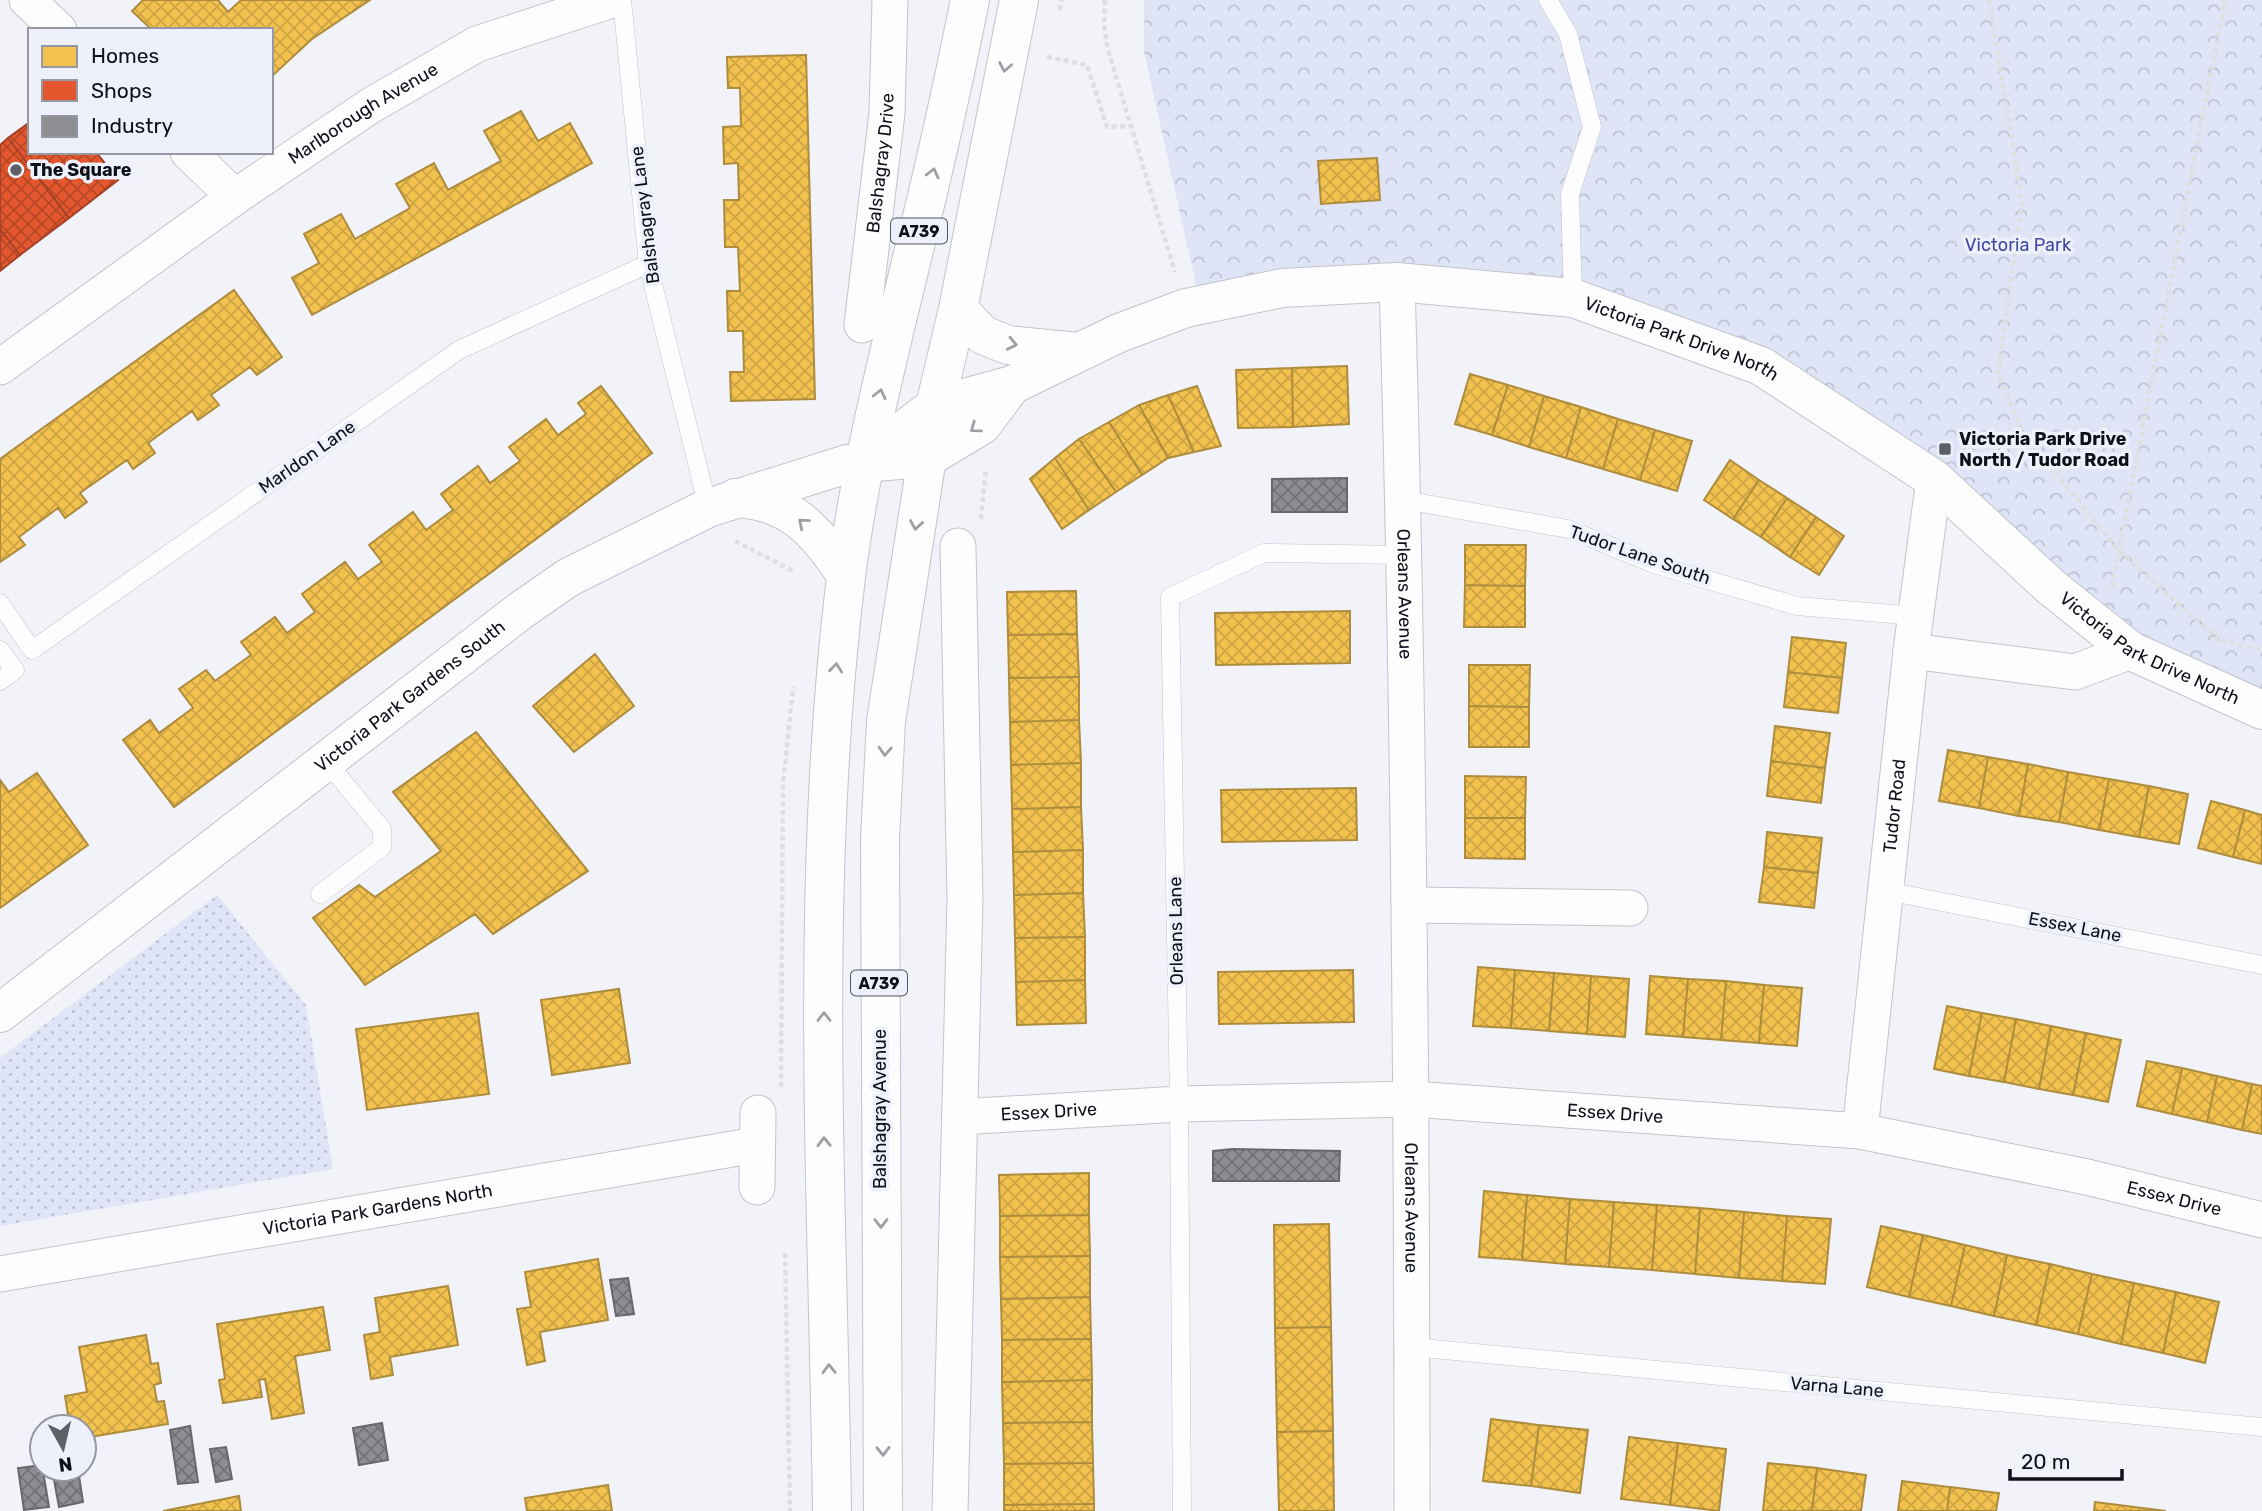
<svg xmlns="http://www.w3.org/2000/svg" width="2262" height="1511" viewBox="0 0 2262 1511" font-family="Rubik,sans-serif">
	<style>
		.grass { fill: url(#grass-dots) }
		.park { fill: url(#park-crowns) }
		.homes { fill: url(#homes-cross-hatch); stroke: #ae8c3e; stroke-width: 2 }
		.shops { fill: url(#shops-cross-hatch); stroke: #a44228; stroke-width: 2 }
		.industry { fill: url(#industry-cross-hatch); stroke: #67686e; stroke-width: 2 }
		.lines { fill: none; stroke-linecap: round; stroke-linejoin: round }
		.lane-casing { stroke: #c2c4cb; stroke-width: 19 }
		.street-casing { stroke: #c2c4cb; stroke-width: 37 }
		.secondary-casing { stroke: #c2c4cb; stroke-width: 40 }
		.primary-casing { stroke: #c2c4cb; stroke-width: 40 }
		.path { stroke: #dedfe0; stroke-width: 4.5; stroke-dasharray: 5 3.5; stroke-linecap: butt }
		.lane { stroke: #fdfdfe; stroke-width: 18 }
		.street { stroke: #fdfdfe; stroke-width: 35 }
		.secondary { stroke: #fdfdfe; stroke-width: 38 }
		.primary { stroke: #fdfdfe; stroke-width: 38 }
		.oneway { stroke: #9e9fa3 }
		.poi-dot { fill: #5e6068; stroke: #eef1fc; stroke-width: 2.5 }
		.labels { text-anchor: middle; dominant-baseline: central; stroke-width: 7; stroke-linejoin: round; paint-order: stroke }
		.shield { fill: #eef1fc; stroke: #52545e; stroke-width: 2 }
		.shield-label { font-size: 16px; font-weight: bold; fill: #0f111a }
		.street-label { font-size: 18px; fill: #0f111a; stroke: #eef1fc }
		.poi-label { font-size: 18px; font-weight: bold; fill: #0f111a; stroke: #eef1fc; text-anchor: start }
		.park-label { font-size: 18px; fill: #40499d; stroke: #eef1fc }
	</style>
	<defs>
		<pattern id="grass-dots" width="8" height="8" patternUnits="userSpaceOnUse" patternTransform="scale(1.75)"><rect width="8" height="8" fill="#dfe4f7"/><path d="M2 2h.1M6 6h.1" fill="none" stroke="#bec3d3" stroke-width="1.8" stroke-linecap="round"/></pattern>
		<pattern id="park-crowns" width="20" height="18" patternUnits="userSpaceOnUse" patternTransform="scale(1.75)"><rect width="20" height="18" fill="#dfe4f7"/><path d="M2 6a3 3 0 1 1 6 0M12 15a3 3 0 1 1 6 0" fill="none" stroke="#bec3d3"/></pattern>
		<pattern id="homes-cross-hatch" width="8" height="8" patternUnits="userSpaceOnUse" patternTransform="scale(1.75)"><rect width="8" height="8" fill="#f2c14e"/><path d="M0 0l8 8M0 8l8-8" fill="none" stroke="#cea544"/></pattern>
		<pattern id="shops-cross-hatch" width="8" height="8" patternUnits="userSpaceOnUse" patternTransform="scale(1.75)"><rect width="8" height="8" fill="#e4572e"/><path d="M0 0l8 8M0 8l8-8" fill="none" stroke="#b74726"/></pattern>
		<pattern id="industry-cross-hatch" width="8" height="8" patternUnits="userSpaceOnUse" patternTransform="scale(1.75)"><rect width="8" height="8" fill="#8d8d92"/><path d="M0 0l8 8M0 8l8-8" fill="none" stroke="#727276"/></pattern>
	</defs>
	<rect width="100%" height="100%" fill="#f2f3f8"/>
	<!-- grass -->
	<path class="grass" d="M217,895l89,110 27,164 -333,57v-168z"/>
	<!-- park -->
	<path class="park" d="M1144,0h1118v692l-131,-41 -370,-285 -188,-68h-374l-55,-246z"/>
	<!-- homes -->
	<path class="homes" d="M143,0h75l10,12 13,-12h129l-58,39 -41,38v-47h-119l-20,-19z
		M806,55l9,344 -84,2 -1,-29h14l-1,-41h-15l-1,-40h13l-2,-44h-13l-1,-47h15l-1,-37 -14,1 -1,-37 18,-1 -1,-38h-12l-1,-31z
		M521,111l17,30 32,-18 22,40 -280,152 -20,-37 27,-15 -15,-29 37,-20 14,25 55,-31 -14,-24 38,-21 14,27 53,-29 -17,-30z
		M1377,158l3,42 -59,4 -3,-43z
		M234,290l48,67 -25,18 -7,-8 -39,28 8,10 -21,15 -6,-9 -44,32 7,10 -22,16 -6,-9 -47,33 7,9 -22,16 -7,-10 -39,29 6,8 -25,17v-103z
		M1347,366l2,58 -56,3 -1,-59z
		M1292,368l1,59 -55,1 -2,-58z
		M1470,374l38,11 -16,50 -37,-11z
		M1508,385l36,11 -15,51 -37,-12z
		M601,386l51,67 -478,354 -51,-67 27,-20 9,13 34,-25 -14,-19 27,-19 9,11 36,-26 -10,-13 34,-25 12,16 28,-21 -13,-18 43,-32 13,17 24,-17 -13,-17 44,-33 13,18 27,-20 -12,-16 37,-28 12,17 30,-22 -11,-14 37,-28 12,16 28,-21 -8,-11z
		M1197,386l24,60 -27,6 -26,-57z
		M1168,395l26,57 -26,6 -29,-53z
		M1544,396l37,11 -15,51 -37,-11z
		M1139,405l29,53 -26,17 -33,-53z
		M1581,407l37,12 -15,50 -37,-11z
		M1618,419l37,11 -15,50 -37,-11z
		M1109,422l33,53 -26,17 -37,-53z
		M1655,430l37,11 -15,50 -37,-11z
		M1079,439l37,53 -27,18 -34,-52z
		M1055,458l34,52 -27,19 -32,-50z
		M1730,460l29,20 -26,39 -29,-19z
		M1759,480l28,18 -26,39 -28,-18z
		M1787,498l29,19 -26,40 -29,-20z
		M1816,517l28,19 -25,39 -29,-18z
		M1465,545h61l-1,41 -60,-1z
		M1465,585l60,1v41h-61z
		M1076,591l1,43 -69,1 -1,-43z
		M1350,611v52l-134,2 -1,-52z
		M1077,634l2,43 -70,1 -1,-43z
		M1792,637l54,6 -4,35 -54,-6z
		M595,654l39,52 -60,46 -41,-46z
		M1469,665h61l-1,42 -60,-1z
		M1788,672l54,6 -4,35 -54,-6z
		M1079,677v43l-69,2 -1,-44z
		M1469,706l60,1v40h-60z
		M1079,720l2,43 -70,2 -1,-43z
		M1775,726l55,7 -5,35 -54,-7z
		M476,732l112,139 -95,63 -18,-20 -110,71 -52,-67 46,-33 16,12 66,-46 -48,-59z
		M1948,750l40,7 -9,51 -40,-7z
		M1988,757l40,7 -9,52 -40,-8z
		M1771,761l54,7 -4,35 -54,-7z
		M1081,763v44l-69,2 -1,-44z
		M2028,764l40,8 -9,50 -40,-6z
		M2068,772l41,7 -10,51 -40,-8z
		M37,773l51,72 -88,63v-128l9,12z
		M1465,776l61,1 -1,41h-60z
		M2109,779l40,7 -10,51 -40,-7z
		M2149,786l39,8 -9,50 -40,-7z
		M1356,788l1,52 -135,2 -1,-52z
		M2211,801l34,9 -12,47 -35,-9z
		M1081,807l2,43 -70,2 -1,-43z
		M2245,810l17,5v49l-29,-7z
		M1465,818h60v41l-60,-1z
		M1767,832l55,6 -4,35 -54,-6z
		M1083,850v43l-69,2 -1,-43z
		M1764,867l54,6 -4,35 -55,-6z
		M1083,893l2,44 -70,1 -1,-43z
		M1085,937v43l-69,2 -1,-44z
		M1478,967l37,3 -4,58 -38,-2z
		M1353,970l1,52 -135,2 -1,-52z
		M1515,970l39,3 -5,58 -38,-3z
		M1554,973l37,3 -4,58 -38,-3z
		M1591,976l38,3 -4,58 -38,-3z
		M1650,976l38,3 -5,58 -37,-3z
		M1688,979l38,2 -5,59 -38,-3z
		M1085,980l1,43 -69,2 -1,-43z
		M1726,981l38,4 -5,58 -38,-3z
		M1764,985l38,3 -5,58 -38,-3z
		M619,989l11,74 -78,12 -11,-75z
		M1947,1006l35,7 -13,63 -35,-7z
		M478,1013l11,81 -122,16 -11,-81z
		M1982,1013l34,6 -12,63 -35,-6z
		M2016,1019l35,7 -12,63 -35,-7z
		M2051,1026l35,7 -13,62 -34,-6z
		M2086,1033l35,7 -13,62 -35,-7z
		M2147,1061l35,7 -10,46 -35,-8z
		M2182,1068l35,8 -10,46 -35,-8z
		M2217,1076l35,8 -10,46 -35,-8z
		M2252,1084l10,2v48l-20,-4z
		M1089,1173v42l-89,1 -1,-41z
		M1484,1191l43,4 -5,65 -43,-3z
		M1527,1195l43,4 -5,65 -43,-4z
		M1570,1199l44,3 -5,65 -44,-3z
		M1614,1202l43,3 -5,65 -43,-3z
		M1657,1205l43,3 -5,66 -43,-4z
		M1700,1208l44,4 -5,66 -44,-4z
		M1744,1212l43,4 -5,65 -43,-3z
		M1089,1215l1,41 -90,1v-41z
		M1787,1216l44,3 -6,65 -43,-3z
		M1329,1224l2,103 -56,1 -1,-103z
		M1881,1226l42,9 -14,62 -42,-10z
		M1923,1235l42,10 -14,61 -42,-9z
		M1965,1245l42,10 -13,61 -43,-10z
		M2007,1255l43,9 -14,61 -42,-9z
		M1090,1256v41l-89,2 -1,-42z
		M598,1259l10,61 -68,12 5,29 -18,4 -10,-56 14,-2 -6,-35z
		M2050,1264l42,10 -14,60 -42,-9z
		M2092,1274l42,9 -13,61 -43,-10z
		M2134,1283l42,9 -13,61 -42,-9z
		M448,1286l10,59 -68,12 3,18 -22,4 -7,-44 16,-3 -5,-34z
		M2176,1292l43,10 -14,61 -42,-10z
		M1090,1297l1,42 -89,1 -1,-41z
		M323,1307l7,43 -35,6 9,57 -32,6 -7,-40 -6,1 3,17 -39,6 -4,-23 6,-1 -8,-55z
		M1331,1327l2,104 -56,1 -2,-104z
		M146,1335l5,29 7,-1 3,20 -7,2 3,17 7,-1 4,23 -84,14v-11h-14l-5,-31 22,-4 -8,-45z
		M1091,1339l1,41 -90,2v-42z
		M1092,1380v42l-89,1 -1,-41z
		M1491,1419l48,6 -8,61 -48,-5z
		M1092,1422l1,41 -89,1 -1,-41z
		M1539,1425l49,5 -8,63 -49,-7z
		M1333,1431l1,80h-55l-2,-79z
		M1629,1437l49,6 -8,62 -49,-6z
		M1678,1443l48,6 -7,62 -49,-6z
		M1093,1463l1,41 -90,1v-41z
		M1768,1463l49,5 -5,43h-49z
		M1817,1468l49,7 -5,36h-49z
		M1902,1481l48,6 -3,24h-49z
		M608,1485l4,26h-85l-2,-13z
		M1950,1487l49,6 -3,18h-49z
		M239,1496l2,15h-78z
		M2095,1502l71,9h-72z
		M1094,1504v7h-90v-6z"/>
	<!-- shops -->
	<path class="shops" d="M30,122v30h66l22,28 -49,38 -61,-80z
		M8,138l61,80 -49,37 -20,-26v-84z
		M0,229l20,26 -20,16z"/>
	<!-- industry -->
	<path class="industry" d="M1347,478v34h-75v-33z
		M1233,1149l107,2 -1,30h-126v-30z
		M628,1278l6,36 -18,2 -6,-36z
		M382,1423l6,37 -29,5 -6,-37z
		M190,1426l8,56 -20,2 -8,-54z
		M226,1447l6,32 -16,3 -6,-33z
		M42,1465l7,42 -25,3 -6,-42z
		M52,1469h26l5,33 -24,5z"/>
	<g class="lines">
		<defs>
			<path id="lane" d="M622,0l26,264 60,244
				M1548,0l20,34 24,93 -22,67 3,104
				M1404,500l164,29 86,35 143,42 120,10
				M0,603l32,47 427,-300 189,-86
				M0,650l15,20 -15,11
				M1887,891l375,74
				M320,894l62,-47v-18l-55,-67
				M1412,1347l850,80
				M1182,1511l-3,-407 -9,-507 94,-44 142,2"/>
			<g id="street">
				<path d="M27,0l32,30"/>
				<path d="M188,152l47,45"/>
				<path id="s1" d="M1397,282c12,410 15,819 15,1229"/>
				<path id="s2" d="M862,325l25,-212 3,-113"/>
				<path id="s3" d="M0,367l235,-170 135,-91 107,-62 135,-44"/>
				<path d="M1911,651l164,21 56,-21"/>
				<path d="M1410,905l220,3"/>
				<path id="s4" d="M960,1117l219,-13 233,-5 448,32 227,46 175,43"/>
				<path id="s5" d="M1860,1131l51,-480 23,-172"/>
				<path d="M757,1187l1,-74"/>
				<path id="s6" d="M0,1274l756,-129"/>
				<path d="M950,1511l15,-612 -7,-353"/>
			</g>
			<g id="secondary">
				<path id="s7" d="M864,461l71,-55 77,-21 107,-52 67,-25 96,-20 115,-6 176,16 188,68 173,113 117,108 80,64 131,59"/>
				<path id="s8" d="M0,1013l520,-402 49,-34 139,-69 139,-44 80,-6 55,-33 30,-40"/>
			</g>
			<path id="primary" d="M958,309l25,26 25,10 70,7
				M735,498c55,2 82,33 111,77
				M832,1511c-4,-311 -24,-624 14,-934 14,-110 41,-216 67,-323 21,-84 40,-169 57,-254
				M883,1511l-3,-672 6,-118 49,-315 23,-97 61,-309"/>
		</defs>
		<!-- lane casing -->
		<use href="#lane" class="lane-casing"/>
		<!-- street casing -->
		<use href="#street" class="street-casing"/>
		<!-- secondary casing -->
		<use href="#secondary" class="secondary-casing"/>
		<!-- primary casing -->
		<use href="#primary" class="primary-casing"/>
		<!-- path -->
		<path class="path" d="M1105,0l-1,25 4,25 67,222
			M1989,0l33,203 -24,171 25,58 97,120 98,87 44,11
			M1059,10l3,-10
			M1047,57l40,8 20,62 26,-1
			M981,519l5,-51
			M735,541l60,31
			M2112,587l113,-587
			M781,1087l2,-302 10,-98
			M785,1253l5,258"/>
		<!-- lane -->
		<use href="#lane" class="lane"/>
		<!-- street -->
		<use href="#street" class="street"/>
		<!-- secondary -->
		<use href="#secondary" class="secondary"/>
		<!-- primary -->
		<use href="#primary" class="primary"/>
	</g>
	<!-- one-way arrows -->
	<defs><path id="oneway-chevron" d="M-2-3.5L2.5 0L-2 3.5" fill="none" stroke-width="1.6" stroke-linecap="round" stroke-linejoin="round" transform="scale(1.75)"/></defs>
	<g class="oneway">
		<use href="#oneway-chevron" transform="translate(1005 67) rotate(101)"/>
		<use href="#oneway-chevron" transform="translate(933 173) rotate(-76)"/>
		<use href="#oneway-chevron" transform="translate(1012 344) rotate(13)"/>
		<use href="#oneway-chevron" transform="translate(880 394) rotate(-77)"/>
		<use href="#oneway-chevron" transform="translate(975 428) rotate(144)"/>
		<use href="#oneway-chevron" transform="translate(803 523) rotate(-140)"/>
		<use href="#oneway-chevron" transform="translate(916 525) rotate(99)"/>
		<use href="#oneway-chevron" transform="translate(836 668) rotate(-84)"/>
		<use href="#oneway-chevron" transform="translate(885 751) rotate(93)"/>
		<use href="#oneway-chevron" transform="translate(824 1017) rotate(-90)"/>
		<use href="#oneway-chevron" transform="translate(824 1142) rotate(-91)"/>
		<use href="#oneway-chevron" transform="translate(881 1223) rotate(89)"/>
		<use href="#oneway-chevron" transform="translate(829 1369) rotate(-91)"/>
		<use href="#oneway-chevron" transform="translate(883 1451) rotate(89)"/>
	</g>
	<!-- markers -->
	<g class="poi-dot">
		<circle cx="16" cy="170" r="7"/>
		<rect x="1938" y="442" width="14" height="14" rx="3.5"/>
	</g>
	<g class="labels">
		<!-- shield labels -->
		<g class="shield">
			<rect x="891" y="218.5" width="56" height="25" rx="5"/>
			<rect x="851" y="970.5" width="56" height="25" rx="5"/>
		</g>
		<g class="shield-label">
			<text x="919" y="231">A739</text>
			<text x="879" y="983">A739</text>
		</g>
		<!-- street labels -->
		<g class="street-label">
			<text stroke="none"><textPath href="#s3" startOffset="443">Marlborough Avenue</textPath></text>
			<text stroke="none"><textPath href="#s2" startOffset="163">Balshagray Drive</textPath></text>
			<text transform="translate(645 215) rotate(-97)">Balshagray Lane</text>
			<text stroke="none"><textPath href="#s7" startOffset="866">Victoria Park Drive North</textPath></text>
			<text transform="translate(307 457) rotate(-35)">Marldon Lane</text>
			<text transform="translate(1640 555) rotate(19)">Tudor Lane South</text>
			<text stroke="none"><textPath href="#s1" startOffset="312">Orleans Avenue</textPath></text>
			<text stroke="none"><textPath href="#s7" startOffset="1433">Victoria Park Drive North</textPath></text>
			<text stroke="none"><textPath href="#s8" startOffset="518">Victoria Park Gardens South</textPath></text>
			<text stroke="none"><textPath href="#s5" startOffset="327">Tudor Road</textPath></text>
			<text transform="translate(2075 927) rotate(11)">Essex Lane</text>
			<text transform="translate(1176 931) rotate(-91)">Orleans Lane</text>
			<text transform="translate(880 1109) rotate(-90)">Balshagray Avenue</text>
			<text stroke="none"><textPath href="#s4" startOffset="89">Essex Drive</textPath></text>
			<text stroke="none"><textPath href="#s4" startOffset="656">Essex Drive</textPath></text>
			<text stroke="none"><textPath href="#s4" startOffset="1223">Essex Drive</textPath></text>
			<text stroke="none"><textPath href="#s1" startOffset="926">Orleans Avenue</textPath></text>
			<text stroke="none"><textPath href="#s6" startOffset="383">Victoria Park Gardens North</textPath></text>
			<text transform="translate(1837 1387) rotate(5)">Varna Lane</text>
		</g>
		<!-- poi labels -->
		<g class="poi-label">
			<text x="30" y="170">The Square</text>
			<text x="1959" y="439">Victoria Park Drive<tspan x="1959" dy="21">North / Tudor Road</tspan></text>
		</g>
		<!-- park labels -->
		<g class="park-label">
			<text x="2018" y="245">Victoria Park</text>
		</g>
	</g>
	<!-- legend -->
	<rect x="28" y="28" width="245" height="126" fill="#eef1fc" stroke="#9597a2" stroke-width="2"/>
	<rect x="42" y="46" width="35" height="21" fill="#f2c14e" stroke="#9597a2" stroke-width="2"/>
	<text x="91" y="63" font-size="21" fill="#0f111a">Homes</text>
	<rect x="42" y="80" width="35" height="21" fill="#e4572e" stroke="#9597a2" stroke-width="2"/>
	<text x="91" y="98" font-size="21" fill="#0f111a">Shops</text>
	<rect x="42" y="116" width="35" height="21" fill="#8d8d92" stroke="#9597a2" stroke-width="2"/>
	<text x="91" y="133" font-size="21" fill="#0f111a">Industry</text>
	<!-- north arrow -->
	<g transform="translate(63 1448) rotate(172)"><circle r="33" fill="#eef1fc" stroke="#9597a2" stroke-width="2"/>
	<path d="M0-5L12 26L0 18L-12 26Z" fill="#5e6068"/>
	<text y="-10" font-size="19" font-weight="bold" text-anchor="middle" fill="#0f111a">N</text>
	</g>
	<!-- scale -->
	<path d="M2010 1469v10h112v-10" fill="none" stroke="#0f111a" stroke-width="3.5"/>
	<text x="2021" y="1469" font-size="21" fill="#0f111a" stroke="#eef1fc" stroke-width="5" paint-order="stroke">20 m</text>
</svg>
